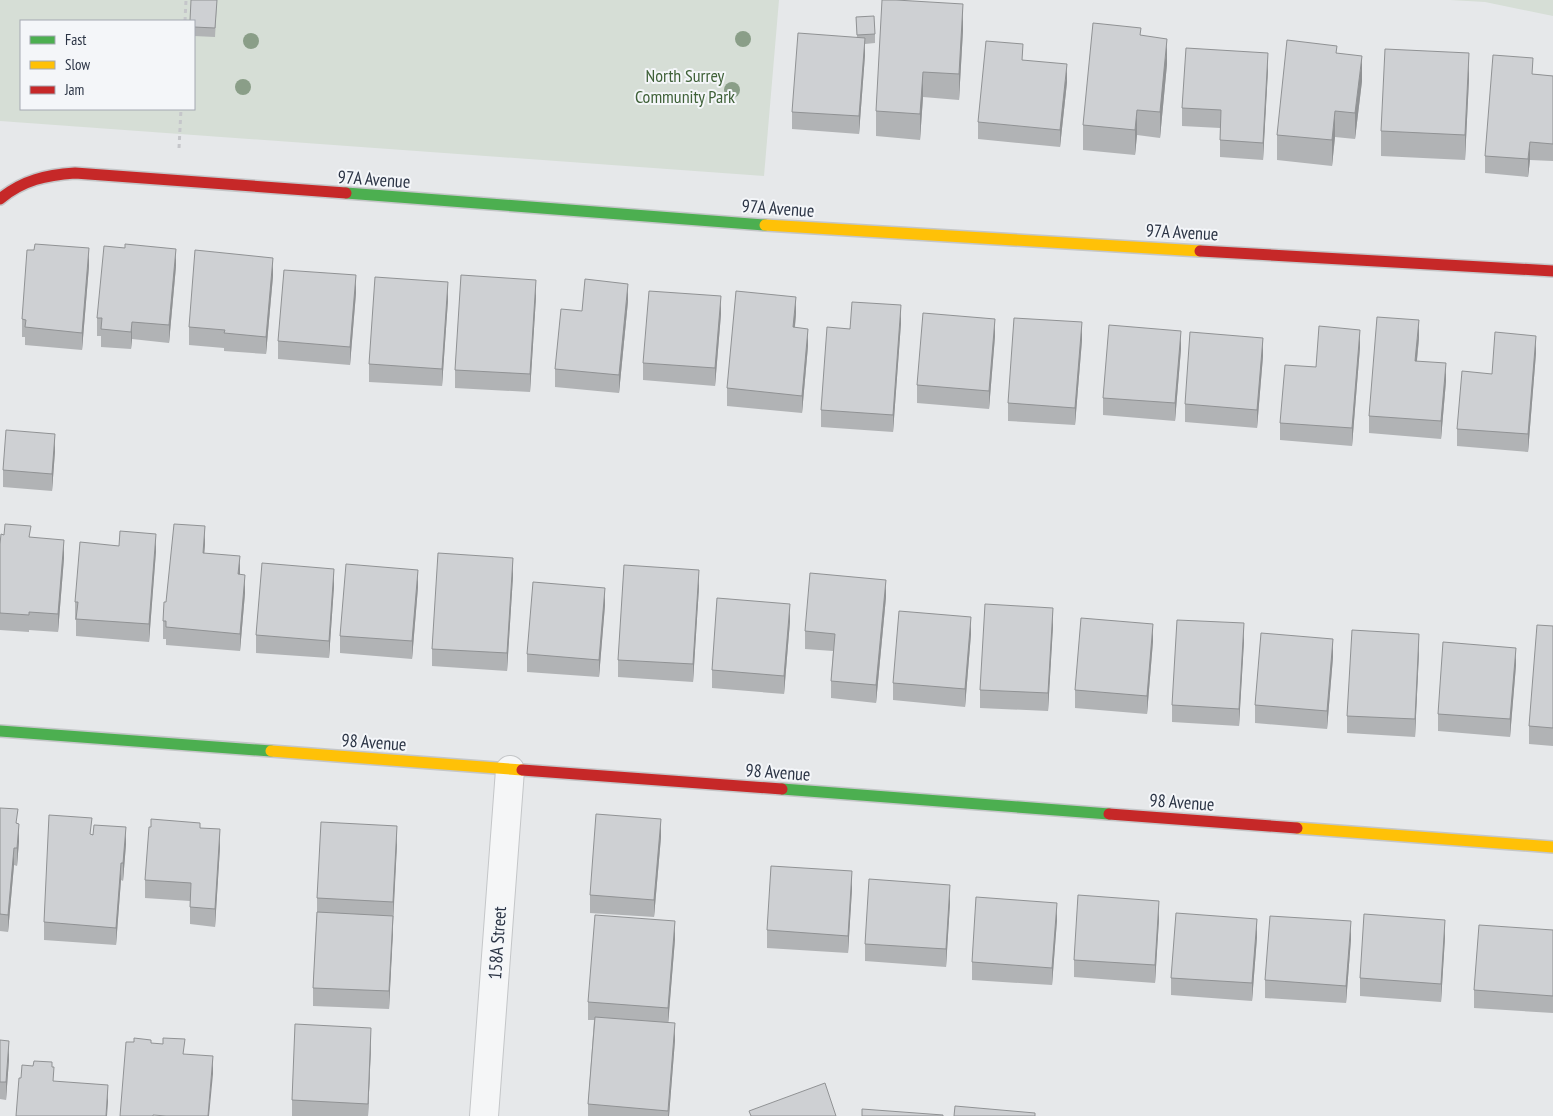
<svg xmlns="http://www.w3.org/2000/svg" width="1553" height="1116" viewBox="0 0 1553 1116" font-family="'PT Sans Narrow',sans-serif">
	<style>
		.green { fill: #d6ded6; fill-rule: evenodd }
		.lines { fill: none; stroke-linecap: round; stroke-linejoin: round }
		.street-casing { stroke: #c4c6c8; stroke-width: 30 }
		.fast-casing { stroke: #c4c6c8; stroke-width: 14 }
		.slow-casing { stroke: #c4c6c8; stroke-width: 14 }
		.jam-casing { stroke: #c4c6c8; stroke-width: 14 }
		.path { stroke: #c5c6ca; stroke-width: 3; stroke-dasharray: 4 4; stroke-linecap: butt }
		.street { stroke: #f5f6f7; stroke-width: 28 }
		.fast { stroke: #4caf50; stroke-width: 11 }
		.slow { stroke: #ffc107; stroke-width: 11 }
		.jam { stroke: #c62828; stroke-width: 11 }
		.tree { fill: #8a9e88 }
		.wall { fill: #b1b3b5 }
		.shaded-wall { fill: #909294 }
		.building { fill: #ced0d3; stroke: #909294 }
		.labels { text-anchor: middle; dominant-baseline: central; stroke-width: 4; stroke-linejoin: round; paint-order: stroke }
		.park-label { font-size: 18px; fill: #3f6138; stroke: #f4f6f9 }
		.street-label { font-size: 18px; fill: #2b3445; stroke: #f4f6f9 }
	</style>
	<rect width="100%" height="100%" fill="#e6e8ea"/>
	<!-- green -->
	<path class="green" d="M0,0h779l-15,176 -764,-55zM21,21h173v88h-173z
		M1450,0h103v16l-68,-14z"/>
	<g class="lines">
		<defs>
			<path id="street" d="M484,1116l26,-346"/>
			<path id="fast" d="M346,193l419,32
				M0,731l271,20
				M782,789l327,25"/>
			<path id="slow" d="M765,225l435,26
				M271,751l251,19
				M1297,828l256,19"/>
			<path id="jam" d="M0,199c23,-19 46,-24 75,-26l271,20
				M1200,251l353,20
				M522,770l260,19
				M1109,814l188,14"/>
		</defs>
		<!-- street casing -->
		<use href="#street" class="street-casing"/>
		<!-- fast casing -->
		<use href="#fast" class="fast-casing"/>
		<!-- slow casing -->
		<use href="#slow" class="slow-casing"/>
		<!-- jam casing -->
		<use href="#jam" class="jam-casing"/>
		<!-- path -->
		<path class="path" d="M185,21l1,-21
			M179,148l2,-39"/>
		<!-- street -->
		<use href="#street" class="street"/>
		<!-- fast -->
		<use href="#fast" class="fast"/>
		<!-- slow -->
		<use href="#slow" class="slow"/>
		<!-- jam -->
		<use href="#jam" class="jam"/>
	</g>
	<!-- trees -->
	<g class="tree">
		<circle cx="743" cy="39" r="8"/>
		<circle cx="251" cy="41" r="8"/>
		<circle cx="243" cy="87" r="8"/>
		<circle cx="732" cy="90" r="8"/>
	</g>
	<!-- wall -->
	<path class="wall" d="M217,0l-2,37 -21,-1v-15z
		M856,17l19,17v9l-10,1v11l-6,79 -67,-5v-17l65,-75z
		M963,30l-4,70 -36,-3 -3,43 -44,-4v-25z
		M1141,36l26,28 -7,74 -23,-3 -2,20 -52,-5v-25z
		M1337,53l25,28 -7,58 -20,-2 -3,29 -55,-6v-25z
		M1023,60l44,22 -7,65 -82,-8v-17z
		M1268,70l-5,90 -43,-3v-29l-38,-2v-18z
		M1533,74l20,2v85l-23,-1 -2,17 -43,-4v-17z
		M1469,79l-4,81 -84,-4v-25z
		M89,266l-7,84 -57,-5v-8h-3v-18z
		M176,266l-7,77 -37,-4 -1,10 -30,-2v-11h-4v-18z
		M273,276l-7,78 -42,-3v-3l-35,-3v-18z
		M356,293l-6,72 -72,-6v-18z
		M536,297l-6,95 -75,-4v-18z
		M448,300l-6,86 -73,-4v-18z
		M628,301l-9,92 -64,-6v-18z
		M721,314l-6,72 -72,-6v-17z
		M796,314l-1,13 13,19 -6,67 -75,-7v-18z
		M901,323l-8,109 -72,-5v-17l29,-81z
		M995,336l-6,73 -72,-6v-18z
		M1419,338l-2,23 29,20 -5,58 -72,-6v-17z
		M1082,340l-7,85 -67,-4v-18z
		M1360,347l-8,99 -72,-6v-17l36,-56z
		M1181,349l-6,72 -72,-6v-17z
		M1536,353l-8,99 -71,-6v-17l35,-55z
		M1263,356l-6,72 -72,-6v-18z
		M55,451l-3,40 -49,-4v-17z
		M4,535l27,3 33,20 -6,74 -29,-2v2l-29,-2v-86z
		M205,544l-1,9 36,21 5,19 -5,58 -74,-6v-6h-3v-18l3,-19z
		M156,551l-7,91 -73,-6v-16h-1v-18z
		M513,576l-6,95 -75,-5v-17z
		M334,586l-5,72 -73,-5v-18z
		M418,587l-6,72 -72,-6v-17z
		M699,587l-6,95 -75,-5v-17z
		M886,597l-10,106 -45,-5v-17l2,-30 -28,-2v-18z
		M605,605l-6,72 -72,-5v-18z
		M790,621l-6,73 -72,-6v-18z
		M1053,626l-5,85 -68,-3v-18z
		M1553,626v120l-24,-2v-18z
		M971,634l-6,73 -72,-7v-17z
		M1153,641l-6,73 -72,-6v-18z
		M1244,641l-5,85 -67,-4v-17z
		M1419,652l-4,85 -68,-4v-17z
		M1333,657l-6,72 -72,-6v-18z
		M1516,665l-6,72 -72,-6v-17z
		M0,808l18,16 1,17 -2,25 -3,-1 -6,67 -8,-1z
		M200,828l20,19 -5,80 -25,-3v-23l-45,-3v-18z
		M92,834l34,10 -3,37 -2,-1 -5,65 -72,-5v-18z
		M661,837l-7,80 -64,-4v-18z
		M397,844l-8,165 -76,-3v-18l4,-76v-14z
		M852,889l-4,64 -81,-5v-18z
		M950,903l-4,64 -81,-6v-17z
		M1159,919l-4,64 -81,-6v-17z
		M1057,920l-5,65 -80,-5v-18z
		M1553,930v83l-79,-5v-18z
		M1257,937l-5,64 -81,-6v-17z
		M1445,937l-4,65 -81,-6v-18z
		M675,939l-7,83 7,18 -6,76h-81v-12l6,-84h-6v-18z
		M1351,939l-5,64 -81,-5v-18z
		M0,1040l9,19 -3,41 -6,-1z
		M371,1046l-3,70h-76v-16z"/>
	<!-- shaded-wall -->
	<path class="shaded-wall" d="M963,4v26l-4,70v-26z
		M865,38v17l-6,79v-18z
		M1167,39v25l-7,74v-26z
		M1268,53v17l-5,90v-17z
		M1469,53v26l-4,81v-25z
		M1362,56v25l-7,58v-26z
		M1067,64v18l-7,65v-17z
		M923,72v25l-3,43v-26z
		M1137,110v25l-2,20v-25z
		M1335,111v26l-3,29v-26z
		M1530,142v18l-2,17v-18z
		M89,248v18l-7,84v-17z
		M176,249v17l-7,77v-18z
		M273,258v18l-7,78v-17z
		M356,275v18l-6,72v-18z
		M536,280v17l-6,95v-18z
		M448,282v18l-6,86v-17z
		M628,284v17l-9,92v-18z
		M721,296v18l-6,72v-18z
		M796,297v17l-3,31v-18z
		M901,305v18l-8,109v-17z
		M995,319v17l-6,73v-18z
		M1419,320v18l-4,41v-18z
		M132,322v17l-1,10v-17z
		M1082,322v18l-7,85v-17z
		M808,329v17l-6,67v-17z
		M1360,330v17l-8,99v-18z
		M1181,331v18l-6,72v-18z
		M1536,336v17l-8,99v-18z
		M1263,338v18l-6,72v-18z
		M1446,363v18l-5,58v-18z
		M55,434v17l-3,40v-17z
		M205,526v18l-2,26v-17z
		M156,534v17l-7,91v-18z
		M64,540v18l-6,74v-18z
		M240,556v18l-2,18v-18z
		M513,558v18l-6,95v-18z
		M334,569v17l-5,72v-17z
		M418,570v17l-6,72v-18z
		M699,570v17l-6,95v-18z
		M245,575v18l-5,58v-17z
		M886,580v17l-10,106v-18z
		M605,588v17l-6,72v-17z
		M790,604v17l-6,73v-18z
		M1053,608v18l-5,85v-18z
		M971,617v17l-6,73v-18z
		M1244,623v18l-5,85v-17z
		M1153,624v17l-6,73v-18z
		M1419,634v18l-4,85v-18z
		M1333,639v18l-6,72v-18z
		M1516,648v17l-6,72v-18z
		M661,819v18l-7,80v-17z
		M19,824v17l-2,25v-18z
		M397,826v18l-4,76v-18z
		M126,827v17l-3,37v-18z
		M220,829v18l-5,80v-18z
		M14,848v17l-6,67v-17z
		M121,863v17l-5,65v-17z
		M852,871v18l-4,64v-17z
		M950,885v18l-4,64v-18z
		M1159,901v18l-4,64v-18z
		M1057,903v17l-5,65v-17z
		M393,916v17l-4,76v-18z
		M1257,919v18l-5,64v-18z
		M1445,920v17l-4,65v-18z
		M675,921v18l-7,87v-18z
		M1351,921v18l-5,64v-17z
		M675,1023v17l-6,76h-1z
		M371,1028v18l-3,70v-12z
		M9,1041v18l-3,41v-18z
		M213,1056v18l-4,42h-1z
		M108,1085v17l-1,14h-1z"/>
	<!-- building -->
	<path class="building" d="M191,0h26l-2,28 -21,-1v-6h-4z
		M882,0h14l67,4 -4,70 -36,-2 -3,42 -44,-3z
		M874,16l1,18 -18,1 -1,-18z
		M1093,23l48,5 -1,7 27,4 -7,73 -23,-2 -2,20 -52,-5z
		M798,33l67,5 -6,78 -67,-4z
		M1287,40l50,6 -1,7 26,3 -7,57 -20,-2 -3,29 -55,-5z
		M986,41l37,3 -1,16 45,4 -7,66 -82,-8z
		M1186,48l82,5 -5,90 -43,-3 1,-30 -39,-2z
		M1385,49l84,4 -4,82 -84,-4z
		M1493,55l40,3 -1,16 21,2v68l-23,-2 -2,17 -43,-3z
		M35,244l54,4 -7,85 -57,-6 1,-7 -4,-1 5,-69h7z
		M125,244l51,5 -7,76 -37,-3 -1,10 -30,-3 1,-11h-5l7,-72 21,2z
		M195,250l78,8 -7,79 -42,-4 1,-3 -36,-3z
		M284,270l72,5 -6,72 -72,-6z
		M461,275l75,5 -6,94 -75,-4z
		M375,277l73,5 -6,87 -73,-5z
		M585,279l43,5 -9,91 -64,-6 6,-60 21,2z
		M649,291l72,5 -6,72 -72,-5z
		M736,291l60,6 -3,30 15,2 -6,67 -75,-8z
		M852,302l49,3 -8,110 -72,-5 6,-83 23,2z
		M923,313l72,6 -6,72 -72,-6z
		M1377,317l42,3 -4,41 31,2 -5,58 -72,-5z
		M1014,318l68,4 -7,86 -67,-5z
		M1109,325l72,6 -6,72 -72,-5z
		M1319,326l41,4 -8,98 -72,-5 5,-58 31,2z
		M1190,332l73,6 -6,72 -72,-6z
		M1495,332l41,4 -8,98 -71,-5 5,-58 30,3z
		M6,430l49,4 -3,40 -49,-4z
		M5,524l26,2 -2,11 35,3 -6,74 -29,-2v3l-29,-2v-69l1,-10 3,1z
		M174,524l31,2 -2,27 37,3 -2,18 7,1 -5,59 -74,-7v-6h-3l1,-19h2z
		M120,531l36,3 -7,90 -73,-5 2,-17h-3l5,-60 39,4z
		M438,553l75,5 -6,95 -75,-4z
		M262,563l72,6 -5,72 -73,-6z
		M346,564l72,6 -6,71 -72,-5z
		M624,565l75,5 -6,94 -75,-4z
		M810,573l76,7 -10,105 -45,-4 4,-47 -30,-3z
		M533,582l72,6 -6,72 -72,-6z
		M717,598l73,6 -6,72 -72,-6z
		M985,604l68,4 -5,85 -68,-3z
		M899,611l72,6 -6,72 -72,-6z
		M1081,618l72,6 -6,72 -72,-6z
		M1177,620l67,3 -5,86 -67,-4z
		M1537,625l16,1v102l-24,-2z
		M1352,630l67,4 -4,85 -68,-3z
		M1261,633l72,6 -6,72 -72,-6z
		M1443,642l73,6 -6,71 -72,-5z
		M0,808l18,1 -2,14 3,1 -2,24h-3l-6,67 -8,-1z
		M596,814l65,5 -7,81 -64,-5z
		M49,815l43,3 -2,16 3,1 1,-10 32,2 -3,36h-2l-5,65 -72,-6z
		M151,819l49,4v5l20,1 -5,80 -25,-2 1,-24 -46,-3 4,-53h2z
		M321,822l76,4 -4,76 -76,-4z
		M771,866l81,5 -4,65 -81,-6z
		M869,879l81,6 -4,64 -81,-5z
		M1078,895l81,6 -4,64 -81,-5z
		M976,897l81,6 -5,65 -80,-6z
		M317,912l76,4 -4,75 -76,-3z
		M1176,913l81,6 -5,64 -81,-5z
		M1364,914l81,6 -4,64 -81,-6z
		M595,915l80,6 -7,87 -80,-6z
		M1270,916l81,5 -5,65 -81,-6z
		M1479,925l74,5v66l-79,-6z
		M595,1017l80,6 -7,88 -80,-7z
		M295,1024l76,4 -3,76 -76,-4z
		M134,1038l17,2v3l12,1v-6l22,1 -2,15 30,2 -5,60h-42l-13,-1v1h-33l6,-74h8z
		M0,1040l9,1 -3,41h-6z
		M34,1061l18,1v5h2l-1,14 55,4 -2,31h-90l3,-38h2l1,-13 11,1z
		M825,1083l11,33h-85l-2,-5z
		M955,1106l80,7v3h-81z
		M862,1109l81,6v1h-81z"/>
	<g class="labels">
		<!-- park labels -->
		<g class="park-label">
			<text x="685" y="75">North Surrey<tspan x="685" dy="21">Community Park</tspan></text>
		</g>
		<!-- street labels -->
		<g class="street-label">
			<text transform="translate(374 179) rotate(4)">97A Avenue</text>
			<text transform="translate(778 208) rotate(4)">97A Avenue</text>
			<text transform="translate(1182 232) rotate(3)">97A Avenue</text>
			<text transform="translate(374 742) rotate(4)">98 Avenue</text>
			<text transform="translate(778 772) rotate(4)">98 Avenue</text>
			<text transform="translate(1182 802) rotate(4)">98 Avenue</text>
			<text transform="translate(497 943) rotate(-86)">158A Street</text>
		</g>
	</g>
	<!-- legend -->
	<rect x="20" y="20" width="175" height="90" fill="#f4f6f9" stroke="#a4a8b1"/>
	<rect x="30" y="36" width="25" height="8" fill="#4caf50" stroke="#a4a8b1"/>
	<text x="65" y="45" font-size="15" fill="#2b3445">Fast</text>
	<rect x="30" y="61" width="25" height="8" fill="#ffc107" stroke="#a4a8b1"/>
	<text x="65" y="70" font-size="15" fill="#2b3445">Slow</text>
	<rect x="30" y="86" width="25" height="8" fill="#c62828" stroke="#a4a8b1"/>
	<text x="65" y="95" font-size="15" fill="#2b3445">Jam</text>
</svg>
